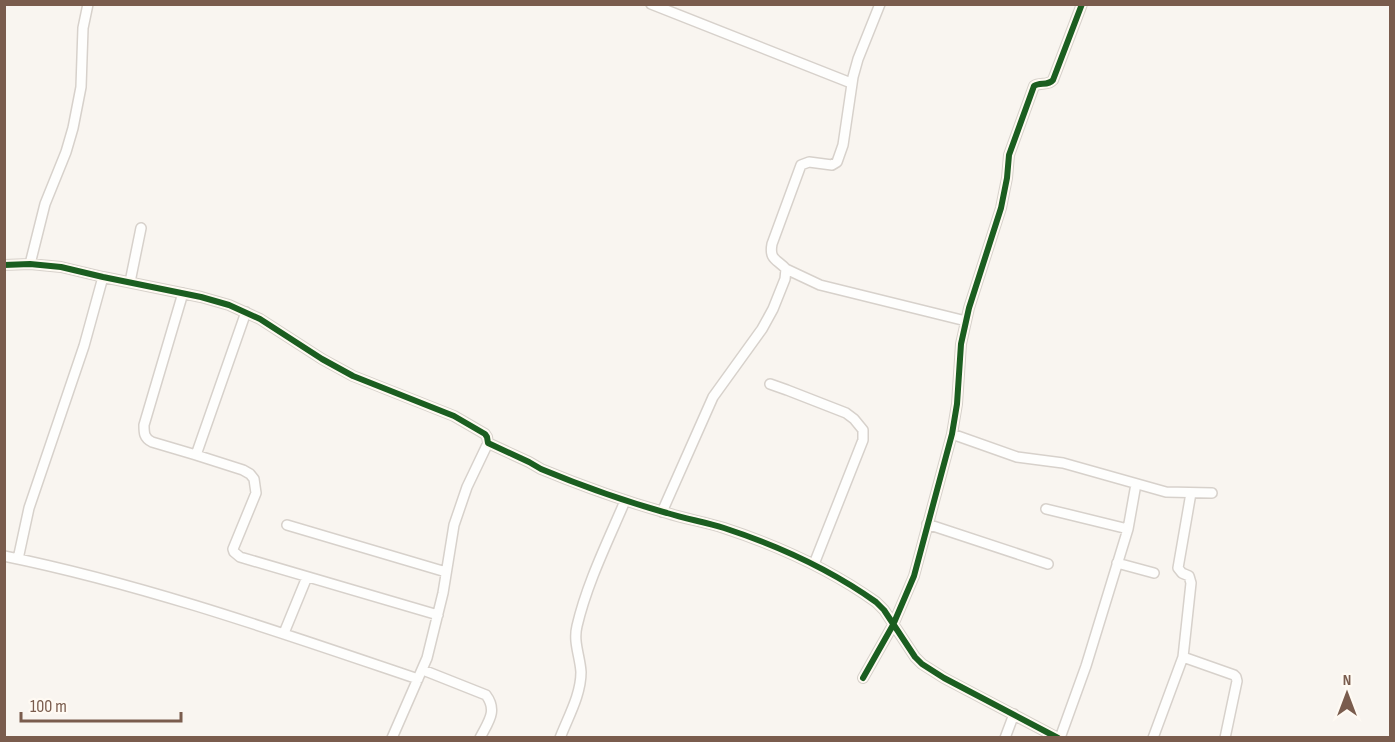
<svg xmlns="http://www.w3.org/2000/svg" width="1395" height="742" viewBox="0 0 1395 742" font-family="'Sofia Sans Condensed',sans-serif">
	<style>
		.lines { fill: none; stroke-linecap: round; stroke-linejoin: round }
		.street-casing { stroke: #d7d1cb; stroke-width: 12 }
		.street { stroke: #fefefd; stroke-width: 9 }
		.cycleway-casing { stroke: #fffaf3; stroke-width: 10 }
		.cycleway { stroke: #1b5e20; stroke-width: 6 }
	</style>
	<rect width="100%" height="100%" fill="#f9f5f0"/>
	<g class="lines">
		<defs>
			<path id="street" d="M651,4l200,79
				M30,264l15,-60 21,-52 7,-24 8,-41 2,-59 5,-24
				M4,265l26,-1 31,3 42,10 98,20 28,8 31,14 62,40 31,17 101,40 31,18 2,3 1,6 41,19 12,7c41,17 83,32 126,44 19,6 38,9 57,15 52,17 107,42 152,74l8,8 31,47 7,7 22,14 114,60
				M786,269l34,16 146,36
				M130,282l11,-54
				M183,293l-39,132c0,8 0,13 8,17l44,13
				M246,312l-50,143 47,15 7,4 4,5 2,14 -23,56 1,3 6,5 198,58
				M770,384l17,6 59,23 8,6 9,11v10l-49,124
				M952,434l65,23 46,6 103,29 46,1
				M1046,509l82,20
				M662,512l51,-115 49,-68 11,-20 12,-30 1,-10c-9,-10 -17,-9 -14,-25l29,-79 8,-3 23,3 5,-3 6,-17 10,-68 5,-18 22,-55
				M927,524l121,40
				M287,525l159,47
				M4,556c142,29 278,77 414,123
				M18,559l11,-51 55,-162 19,-69
				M1117,563l37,10
				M284,633l23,-56
				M1183,657l51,18 2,2 1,4 -12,57
				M423,670l63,25c12,16 2,27 -6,43
				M863,678l30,-53 21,-49 38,-142 5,-30 4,-60 8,-36 32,-100 6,-30 2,-23 25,-69c6,-4 14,0 19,-6l29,-76
				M392,738l35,-80 16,-65 11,-68 13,-38 21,-44
				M560,738c8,-21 21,-43 21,-66 -1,-16 -8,-30 -4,-46 10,-43 31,-85 48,-125
				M1005,738l9,-24
				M1060,738l26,-72 42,-137 8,-45
				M1153,738l30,-81 8,-74 -2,-7 -7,-3 -4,-5 13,-75"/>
		</defs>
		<!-- street casing -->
		<use href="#street" class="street-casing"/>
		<!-- street -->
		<use href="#street" class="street"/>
		<defs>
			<path id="cycleway" d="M4,265l26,-1 31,3 42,10 98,20 28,8 31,14 62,40 31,17 101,40 31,18 2,3 1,6 41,19 12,7c41,17 83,32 126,44 19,6 38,9 57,15 52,17 107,42 152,74l8,8 31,47 7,7 22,14 114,60
				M863,678l30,-53 21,-49 38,-142 5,-30 4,-60 8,-36 32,-100 6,-30 2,-23 25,-69c6,-4 14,0 19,-6l29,-76"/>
		</defs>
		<!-- cycleway casing -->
		<use href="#cycleway" class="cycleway-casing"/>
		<!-- cycleway -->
		<use href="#cycleway" class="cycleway"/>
	</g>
	<!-- border -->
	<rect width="1395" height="742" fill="none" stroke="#7a5c4d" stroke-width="12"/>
	<!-- north arrow -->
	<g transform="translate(1347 694)" stroke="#fffaf3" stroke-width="4.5" paint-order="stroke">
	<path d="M0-4.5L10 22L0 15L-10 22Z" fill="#7a5c4d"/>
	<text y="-9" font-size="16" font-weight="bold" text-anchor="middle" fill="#7a5c4d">N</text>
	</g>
	<!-- scale -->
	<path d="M21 712v9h160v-9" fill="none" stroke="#7a5c4d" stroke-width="3"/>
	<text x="30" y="712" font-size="18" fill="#7a5c4d" stroke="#fffaf3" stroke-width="4.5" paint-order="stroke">100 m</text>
</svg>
